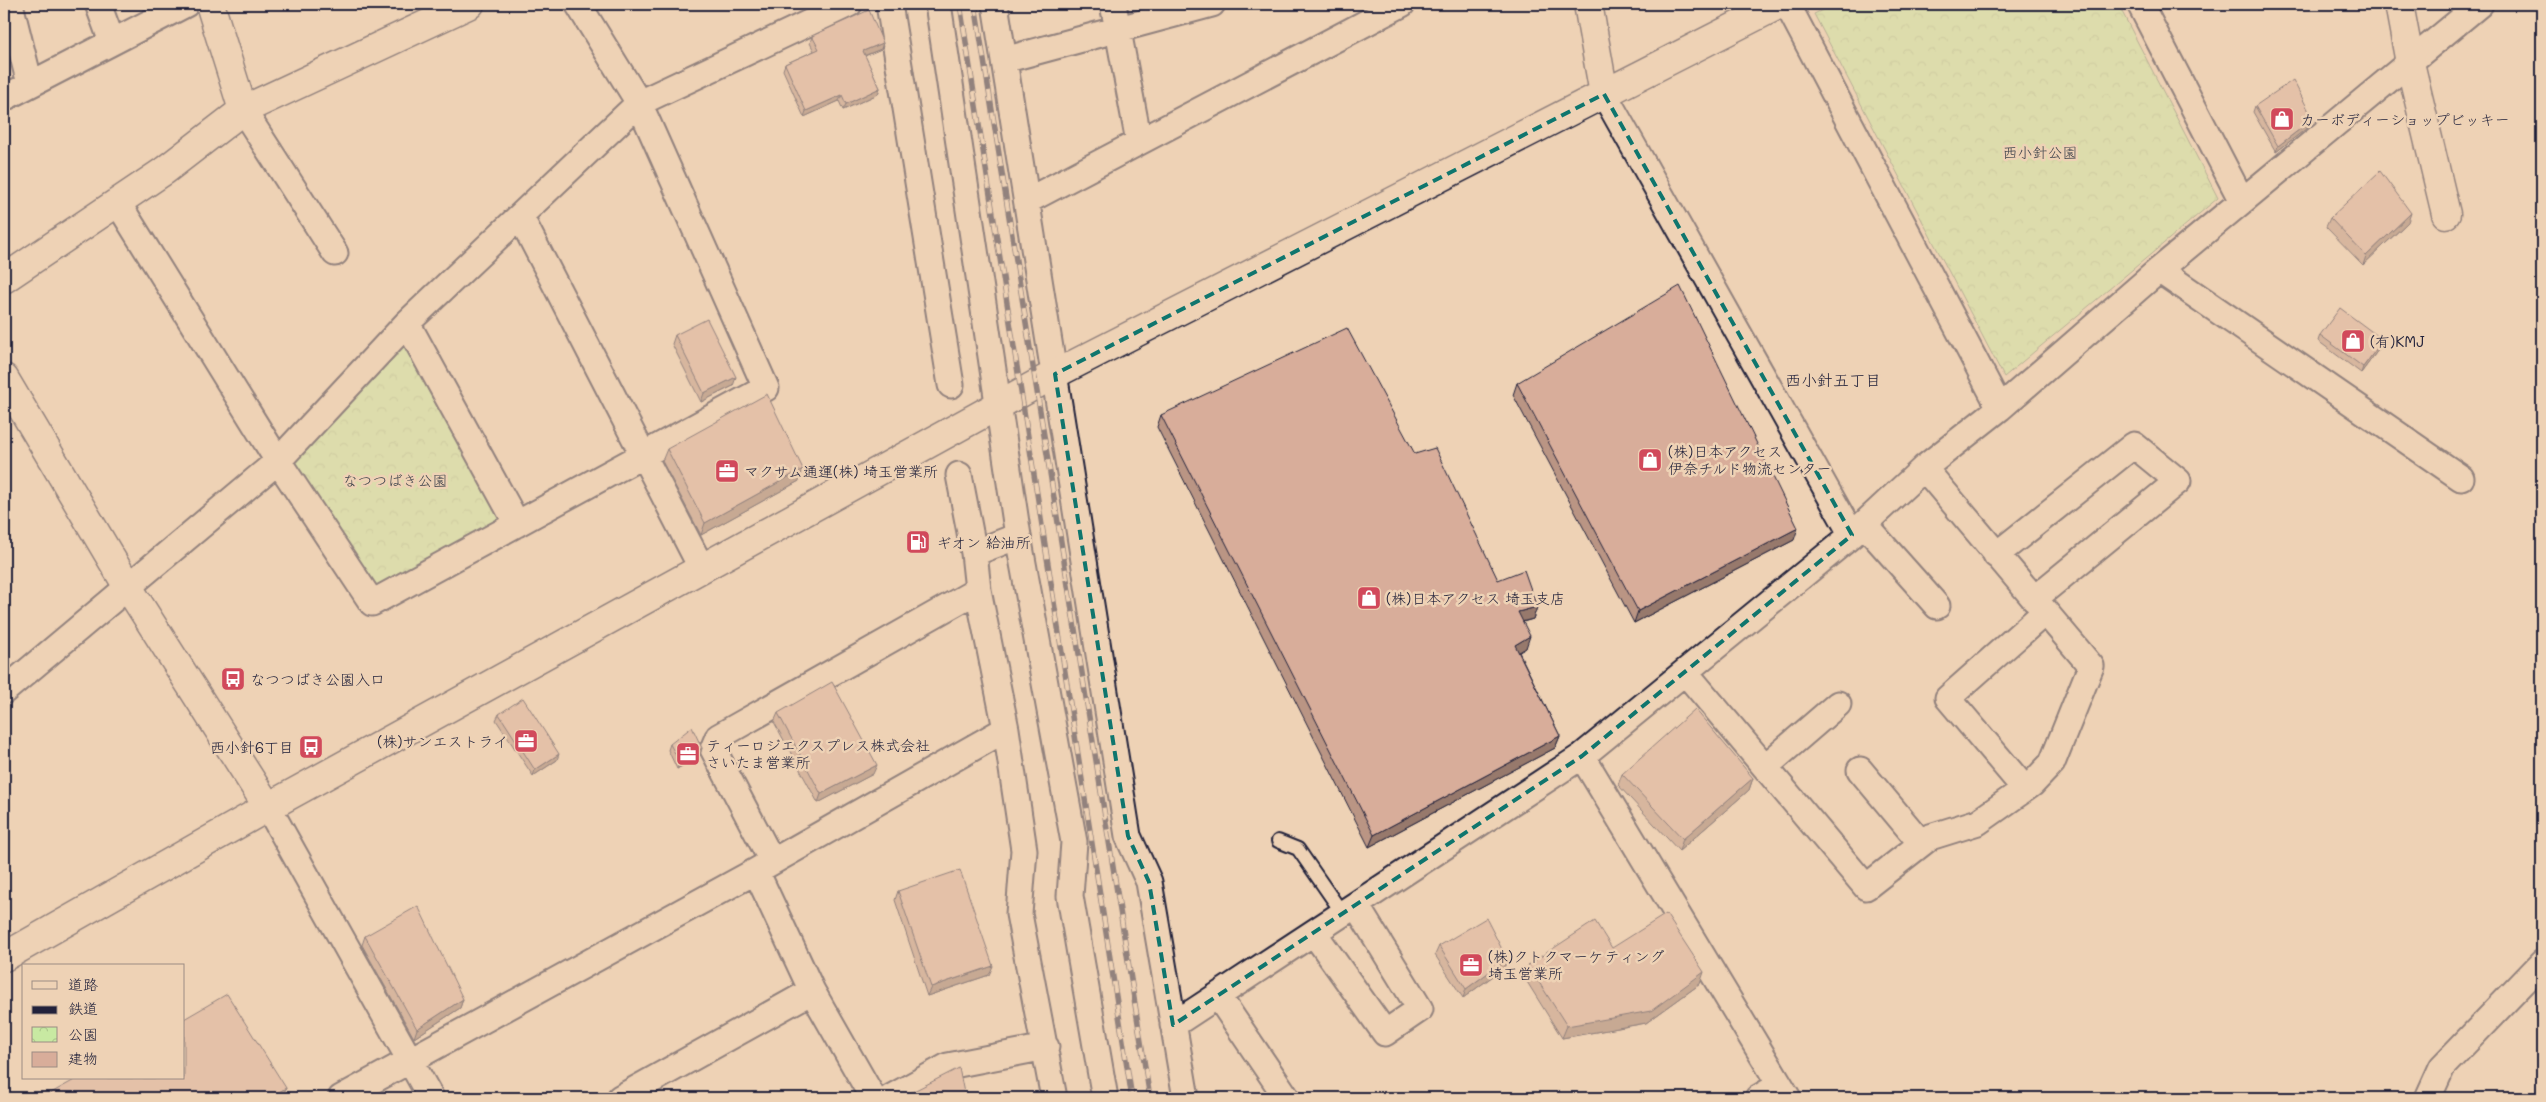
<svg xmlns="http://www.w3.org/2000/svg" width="2546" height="1102" viewBox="0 0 2546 1102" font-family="Mali,'Klee One',sans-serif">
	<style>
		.park { fill: url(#park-crowns); stroke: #75866e }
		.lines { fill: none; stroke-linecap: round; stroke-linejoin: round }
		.lane-casing { stroke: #22223b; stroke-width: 16 }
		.street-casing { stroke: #22223b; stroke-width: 29 }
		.secondary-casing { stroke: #22223b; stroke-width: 31 }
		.lane { stroke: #eed2b5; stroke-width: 12 }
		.street { stroke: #eed2b5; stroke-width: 25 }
		.secondary { stroke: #eed2b5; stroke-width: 28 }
		.rail-casing { stroke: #22223b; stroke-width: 5.5 }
		.rail { stroke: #eed2b5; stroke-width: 4; stroke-dasharray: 11; stroke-linecap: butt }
		.wall { fill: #ba9584; stroke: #22223b }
		.shaded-wall { fill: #97796c; stroke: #22223b }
		.building { fill: #d8ad9a; stroke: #22223b }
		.marked { fill: none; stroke: #0f766e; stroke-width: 4; stroke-dasharray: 10 6; stroke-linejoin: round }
		.labels { text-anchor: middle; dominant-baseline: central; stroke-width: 5; stroke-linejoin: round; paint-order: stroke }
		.poi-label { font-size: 15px; fill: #22223b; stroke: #eed2b5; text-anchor: start }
		.park-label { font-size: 15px; fill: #3b404a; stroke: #eed2b5 }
		.neighbourhood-label { font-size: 16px; fill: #22223b; stroke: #eed2b5 }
	</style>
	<defs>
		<pattern id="park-crowns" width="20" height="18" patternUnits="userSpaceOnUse" patternTransform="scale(1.25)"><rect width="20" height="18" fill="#c8e9a2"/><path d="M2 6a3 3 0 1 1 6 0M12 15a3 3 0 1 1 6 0" fill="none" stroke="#acc88c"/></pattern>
	</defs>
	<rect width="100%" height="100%" fill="#eed2b5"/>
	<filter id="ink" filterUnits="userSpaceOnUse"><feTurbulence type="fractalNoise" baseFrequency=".02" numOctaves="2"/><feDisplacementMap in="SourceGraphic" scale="10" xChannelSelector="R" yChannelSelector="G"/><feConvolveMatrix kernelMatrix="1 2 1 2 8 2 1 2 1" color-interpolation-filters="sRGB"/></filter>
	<g filter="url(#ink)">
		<!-- park -->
		<path class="park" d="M1835,4h283l100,194 -214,179 -190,-363z
			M413,346l90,166 -6,13 -117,66 -13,-4 -73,-121 1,-8 108,-111z"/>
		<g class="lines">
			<defs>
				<path id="lane" d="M1278,841l20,8 45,65"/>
				<path id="street" d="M10,4l20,80
					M98,4l14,38
					M889,4l62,381
					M938,4l80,532 56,306 -4,54 35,202
					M995,4l133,832 21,46 37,216
					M1113,4l26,138
					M1787,4l213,404
					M2140,4l102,197
					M1004,60l208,-56
					M1604,94l248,441
					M4,98l182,-94
					M243,110l92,143
					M1027,201l375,-197
					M118,203l160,258 94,142 394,-215 -127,-285 -61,-99
					M520,216l181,351
					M2159,270l302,208
					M407,323l110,201
					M959,475l15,78
					M1864,524l73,82
					M1018,536l-44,17 4,37 28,139 18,121 -5,64 35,184
					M1996,555l138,-110 44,36 -144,118
					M1685,672l181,215 64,-50 48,-15 54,-38 20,-21 39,-97 -167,-198
					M4,691l274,-230 129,-138 232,-220 210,-99
					M1582,756l206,342
					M1765,767l73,-63
					M1860,770l61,73
					M2025,789l-77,-91 97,-86
					M268,807l163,291
					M772,861l-59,-112 5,-12 260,-147
					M756,871l56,120 61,107
					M1314,933l71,100 35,-24 -64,-104
					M1218,996l69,102
					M1173,1025l409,-269 270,-221 72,-67 76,-60 159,-138 321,-266
					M341,1098l415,-227 250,-142
					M620,1098l192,-107
					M890,1098l58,-32 98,-19
					M1758,1098l22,-13
					M2428,1098l14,-31 100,-104"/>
				<path id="secondary" d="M1588,4l16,90
					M2399,4l11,59 36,151
					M243,110l227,-106
					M4,279l160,-108 79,-61 -33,-106
					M4,378l124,209 140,220
					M4,957l264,-150 787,-433 725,-370"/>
			</defs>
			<!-- lane casing -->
			<use href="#lane" class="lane-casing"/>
			<!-- street casing -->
			<use href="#street" class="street-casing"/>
			<!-- secondary casing -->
			<use href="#secondary" class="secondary-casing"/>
			<!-- lane -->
			<use href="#lane" class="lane"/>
			<!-- street -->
			<use href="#street" class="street"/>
			<!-- secondary -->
			<use href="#secondary" class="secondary"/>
			<defs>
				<path id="rail" d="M960,4l172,1094
					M975,4l175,1094"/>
			</defs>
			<!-- rail casing -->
			<use href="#rail" class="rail-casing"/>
			<!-- rail -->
			<use href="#rail" class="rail"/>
		</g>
		<!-- wall -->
		<path class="wall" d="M812,36l71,7 -2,6 -16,7 15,32 -2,6 -35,16 -4,-9 -35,16 -21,-47 2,-6 29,-13 -4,-8z
			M2255,106l56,19 -35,27 -23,-40z
			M2330,218l78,4 -45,43 -37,-38z
			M675,335l58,51 -32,16 -29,-58z
			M2320,335l63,5 -2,6 -20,27 -43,-32z
			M1517,383l277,157 -160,83 -121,-228z
			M1161,415l254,39 83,126 39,27 -4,12 -10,3 3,26 -7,4 41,84 -5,12 -186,99 -212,-420z
			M667,449l132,32 -98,54 -39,-74z
			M778,713l95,61 -55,29 -44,-81z
			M499,714l58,46 -24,16 -37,-56z
			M670,744l32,4 -2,7 -23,14 -9,-19z
			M1622,774l131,4 -4,12 -70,61 -61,-66z
			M898,891l91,84 -62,21 -32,-96z
			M365,936l98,63 -3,9 -46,30 -52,-93z
			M1439,946l68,13 -3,9 -41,30 -28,-43z
			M1612,948l88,36 -54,39 -84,15 -38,-61 4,-12z
			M286,1088l-4,10h-232l1,-5z"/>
		<!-- shaded-wall -->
		<path class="shaded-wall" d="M883,43l-2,6 -20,8 2,-6z
			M880,88l-2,6 -35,16 3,-6z
			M842,95l-3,6 -35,16 2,-6z
			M2313,119l-2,6 -35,27 2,-6z
			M2411,213l-3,9 -45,43 3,-9z
			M2383,340l-2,6 -20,27 2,-6z
			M736,377l-3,9 -32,16 3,-9z
			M7,402l-3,10v-7z
			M803,469l-4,12 -98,54 4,-12z
			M1798,528l-4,12 -160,83 4,-12z
			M1537,607l-4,12 -19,5 4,-12z
			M1530,636l-4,12 -15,9 4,-12z
			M1560,736l-5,12 -186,99 5,-12z
			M702,748l-2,7 -23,14 3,-6z
			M559,754l-2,6 -24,16 2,-6z
			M877,765l-4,9 -55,29 3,-9z
			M1753,778l-4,12 -70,61 4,-12z
			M1507,959l-3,9 -41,30 3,-9z
			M993,966l-4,9 -62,21 4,-9z
			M1704,972l-4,12 -54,39 -84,15 5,-12z
			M463,999l-3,9 -46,30 3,-9z
			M286,1088l-4,10h-14z"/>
		<!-- building -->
		<path class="building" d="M869,10l14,33 -20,8 17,37 -34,16 -4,-9 -36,16 -21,-47 34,-15 -7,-13z
			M2293,80l20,39 -35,27 -23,-40z
			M2380,171l31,42 -45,43 -36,-38z
			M1680,286l118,242 -160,83 -121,-228z
			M2340,308l43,32 -20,27 -43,-32z
			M707,319l29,58 -32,16 -29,-58z
			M1347,328l68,126 20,-6 63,132 26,-10 13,37 -19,5 12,24 -15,9 45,91 -186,99 -213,-420z
			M767,394l36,75 -98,54 -38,-74z
			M4,396l3,6 -3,3z
			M832,682l45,83 -56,29 -43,-81z
			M523,698l36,56 -24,16 -36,-56z
			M1695,709l58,69 -70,61 -61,-65z
			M692,727l10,21 -22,15 -10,-19z
			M960,870l33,96 -62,21 -33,-96z
			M418,906l45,93 -46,30 -52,-93z
			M1666,914l38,58 -53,39 -84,15 -39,-61 67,-44 17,27z
			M1486,918l21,41 -41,30 -27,-43z
			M227,994l59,94 -18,10h-214l-3,-5 27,-15h106v-59z
			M959,1068l6,30h-65z"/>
	</g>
	<!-- marked area -->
	<path d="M0 0H2546V1102H0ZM1604,94l248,441 -270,221 -409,269 -24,-143 -21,-46 -73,-462z" fill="#eed2b5" fill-opacity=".55" fill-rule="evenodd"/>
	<path class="marked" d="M1604,94l248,441 -270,221 -409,269 -24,-143 -21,-46 -73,-462z"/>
	<!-- icons -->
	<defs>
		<symbol id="shop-square" viewBox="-11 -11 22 22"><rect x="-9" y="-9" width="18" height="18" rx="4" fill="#d1495b" stroke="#eed2b5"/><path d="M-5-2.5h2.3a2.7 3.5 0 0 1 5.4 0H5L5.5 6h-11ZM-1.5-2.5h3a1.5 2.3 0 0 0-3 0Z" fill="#fff"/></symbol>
		<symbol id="office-square" viewBox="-11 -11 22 22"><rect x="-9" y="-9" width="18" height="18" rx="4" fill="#d1495b" stroke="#eed2b5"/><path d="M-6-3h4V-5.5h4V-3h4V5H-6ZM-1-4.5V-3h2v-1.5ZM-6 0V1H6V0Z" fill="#fff"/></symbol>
		<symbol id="fuel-square" viewBox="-11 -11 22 22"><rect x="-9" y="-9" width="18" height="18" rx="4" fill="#d1495b" stroke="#eed2b5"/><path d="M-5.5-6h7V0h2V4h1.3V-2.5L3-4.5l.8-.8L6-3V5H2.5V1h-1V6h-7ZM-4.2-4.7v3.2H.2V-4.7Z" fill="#fff"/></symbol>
		<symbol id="bus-square" viewBox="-11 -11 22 22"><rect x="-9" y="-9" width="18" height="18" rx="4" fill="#d1495b" stroke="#eed2b5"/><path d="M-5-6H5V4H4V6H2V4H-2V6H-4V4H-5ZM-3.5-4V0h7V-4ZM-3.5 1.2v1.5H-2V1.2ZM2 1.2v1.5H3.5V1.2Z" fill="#fff"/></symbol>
	</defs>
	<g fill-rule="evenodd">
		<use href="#shop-square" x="2268" y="105" width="28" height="28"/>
		<use href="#shop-square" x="2339" y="327" width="28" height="28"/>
		<use href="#shop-square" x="1636" y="446" width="28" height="28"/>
		<use href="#office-square" x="713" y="457" width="28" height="28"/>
		<use href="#fuel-square" x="904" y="528" width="28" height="28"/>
		<use href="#shop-square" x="1355" y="584" width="28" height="28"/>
		<use href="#bus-square" x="219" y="665" width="28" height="28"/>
		<use href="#office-square" x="512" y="727" width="28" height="28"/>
		<use href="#bus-square" x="297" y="733" width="28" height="28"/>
		<use href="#office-square" x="674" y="740" width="28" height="28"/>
		<use href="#office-square" x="1457" y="951" width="28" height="28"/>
	</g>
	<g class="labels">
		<!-- poi labels -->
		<g class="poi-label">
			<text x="2300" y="119">カーボディーショップビッキー</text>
			<text x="2370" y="341">(有)KMJ</text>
			<text x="1668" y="451">(株)日本アクセス<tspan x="1668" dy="17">伊奈チルド物流センター</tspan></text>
			<text x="744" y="471">マクサム通運(株) 埼玉営業所</text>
			<text x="936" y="542">ギオン 給油所</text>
			<text x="1386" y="598">(株)日本アクセス 埼玉支店</text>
			<text x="250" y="679">なつつばき公園入口</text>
			<text x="508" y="741" text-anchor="end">(株)サンエストライ</text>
			<text x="706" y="745">ティーロジエクスプレス株式会社<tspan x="706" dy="17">さいたま営業所</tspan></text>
			<text x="294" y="747" text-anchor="end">西小針6丁目</text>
			<text x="1488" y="956">(株)クトクマーケティング<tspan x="1488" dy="17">埼玉営業所</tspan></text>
		</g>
		<!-- park labels -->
		<g class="park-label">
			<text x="2040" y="152">西小針公園</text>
			<text x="395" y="480">なつつばき公園</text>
		</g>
		<!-- neighbourhood labels -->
		<g class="neighbourhood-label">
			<text x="1833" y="379">西小針五丁目</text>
		</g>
	</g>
	<!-- margin -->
	<rect width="2546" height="1102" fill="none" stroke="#eed2b5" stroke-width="20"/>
	<rect x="10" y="10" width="2526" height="1082" fill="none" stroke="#22223b" stroke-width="2" filter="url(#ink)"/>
	<!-- legend -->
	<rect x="22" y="964" width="162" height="115" fill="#eed2b5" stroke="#9c8c84"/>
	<rect x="32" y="981" width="25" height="8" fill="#eed2b5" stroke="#9c8c84"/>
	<text x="68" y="990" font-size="15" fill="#22223b">道路</text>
	<rect x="32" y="1006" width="25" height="8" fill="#22223b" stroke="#9c8c84"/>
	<text x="68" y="1014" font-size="15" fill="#22223b">鉄道</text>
	<rect x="32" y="1027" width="25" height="15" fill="url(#park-crowns)" stroke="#9c8c84"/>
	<text x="68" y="1040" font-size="15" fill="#22223b">公園</text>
	<rect x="32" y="1052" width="25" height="15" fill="#d8ad9a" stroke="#9c8c84"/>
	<text x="68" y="1064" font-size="15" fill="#22223b">建物</text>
</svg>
